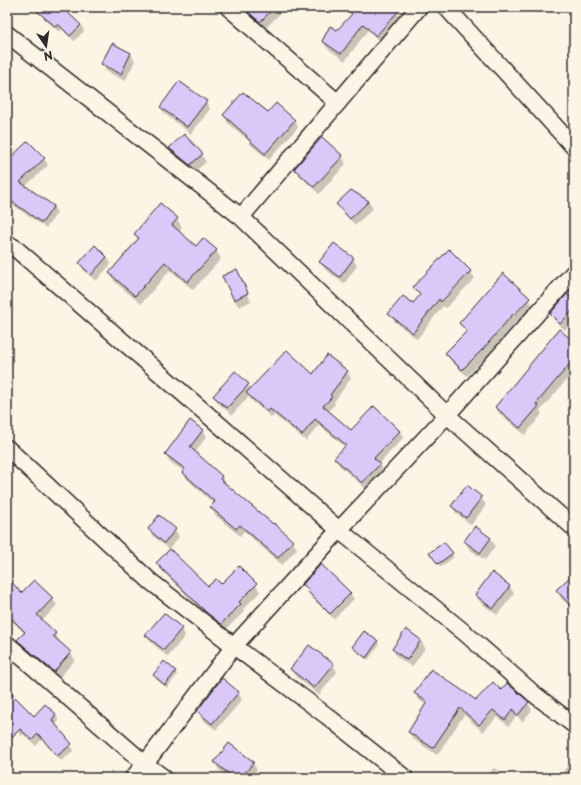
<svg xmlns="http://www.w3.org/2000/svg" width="581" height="785" viewBox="0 0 581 785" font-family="'Playpen Sans',sans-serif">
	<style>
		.shadow { fill: #0003 }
		.building { fill: #dbc8f9; stroke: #2b2b2b }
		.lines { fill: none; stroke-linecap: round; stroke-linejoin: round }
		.street-casing { stroke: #2b2b2b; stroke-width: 19 }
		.street { stroke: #fcf5e5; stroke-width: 16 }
	</style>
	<rect width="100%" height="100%" fill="#fcf5e5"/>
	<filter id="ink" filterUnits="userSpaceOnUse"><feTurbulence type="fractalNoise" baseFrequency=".025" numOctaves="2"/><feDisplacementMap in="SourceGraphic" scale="8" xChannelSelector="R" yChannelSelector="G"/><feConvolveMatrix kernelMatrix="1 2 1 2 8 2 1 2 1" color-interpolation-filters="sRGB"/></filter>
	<g filter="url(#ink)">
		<!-- shadow -->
		<path class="shadow" d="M48,7h12l21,18 3,6 -10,10 -12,-12 -3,3 -14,-12 -3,-6z
			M248,7h38l-21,22 -15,-13 -4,-7z
			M361,7h31l5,5 4,7 -21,23 -12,-12 -23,31 -18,-13 -4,-7 14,-10z
			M131,54l4,7 -10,20 -19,-10 -4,-7z
			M206,102l4,7 -19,25 -26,-20 -4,-7z
			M268,114l26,6 4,7 -29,33 -18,-15 -3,-5 -20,-17 -4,-7z
			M28,143l16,16 4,6 -23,22 28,19 4,7 -11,15 -39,-27v-26z
			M170,149l32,6 4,7 -11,10 -21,-16z
			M342,156l4,8 -27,30 -19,-18 -5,-7z
			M351,192l18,10 4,7 -18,16 -13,-14 -4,-7z
			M177,219l5,9 -3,4 17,15 20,3 5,9 -28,31 -23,-20 -29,34 -26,-22 -5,-9 28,-34 -3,-5z
			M107,257l4,7 -15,17 -12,-10 -4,-8z
			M353,259l4,7 -13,18 -19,-15 -5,-7z
			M470,271l5,7 -29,30 -3,-2 -26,33 -23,-18 -4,-7 23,-10 7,-8 -6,-9z
			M240,278l11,23 -12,6 -5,-8z
			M529,299l4,7 -14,15 -1,-1 -31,36 -20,20 -17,-16 -4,-7 21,-20 -7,-10z
			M574,302v19l-9,9 -10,-9 -4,-7z
			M574,343v28l-34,40 2,3 -17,21 -25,-21 -4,-7z
			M347,372l4,6 -17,24 1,2 -7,7 23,20h49l3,7 -24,26 4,7 -17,18 -27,-24 -4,-7 10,-11 -26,-22 -13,16 -32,-26 -2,3 -21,-18 -2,-4 -17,19 -14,-12 -4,-7 34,-11 3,4 62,-13z
			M202,430l4,7 -11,16 27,24 4,7 67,58 4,7 -15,16 -38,-34 -4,5 -25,-21 -4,-8 3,-3 -27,-25 -4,-7 1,-1 -14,-9 -4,-8z
			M481,497l5,8 -15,20 -15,-12 -4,-7z
			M476,528l15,11 4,7 -10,14 -16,-11 -4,-8z
			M149,529l26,1 4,7 -10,12 -16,-13z
			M452,554l2,3 -13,10 -9,-11z
			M157,563l51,25 13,-3h35l4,7 -17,17 1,3 -19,18 -13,-10 -51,-50z
			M492,574l18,13 4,7 -17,21 -17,-13 -4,-7z
			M574,575v36l-13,-13 -4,-8z
			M7,578l14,16 31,4 5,7 -15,16 13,12 4,8 -1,1 13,11 4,7 -17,19 -36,-32 -4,-7 7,-6 -18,-18z
			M304,584l46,9 4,6 -20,20 -22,-21z
			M164,614l17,15 4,7 -17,21 -17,-15 -4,-7z
			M407,631l14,10 4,7 -13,19 -15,-10 -4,-8z
			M377,642l2,3 -11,15 -13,-10 -2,-3z
			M165,663l10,9 2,3 -10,13 -11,-9 -2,-4z
			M333,665l4,7 -18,23 -24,-19 -4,-7z
			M501,691l27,12 4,7 -10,12 -5,-7 -8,11 -12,-9 -14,15 -19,-17 -27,40 -24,-16 -4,-7 17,-27 -7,-5 -4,-7 61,9z
			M238,692l4,8 -26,30 -14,-11 -4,-8z
			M7,695l27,22 11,-12 11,10 3,6 -4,4 19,25 -13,11 -19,-22 -6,7 -13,-12 -1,2 -15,-15z
			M215,762l38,1 4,7 -7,8h-20l-11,-8z
			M569,763l5,3v12h-15z
			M494,768l16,10h-25z"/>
		<!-- building -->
		<path class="building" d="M32,7h30l19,18 -11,11 -12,-12 -2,3z
			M242,7h33l-15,15z
			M345,7h57l-26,29 -13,-12 -22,30 -19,-13 8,-15 7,4 15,-16z
			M112,43l19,10 -10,21 -20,-10z
			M179,81l28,20 -20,26 -27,-20z
			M243,92l25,20 8,-9 19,17 -30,34 -19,-17 1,-1 -24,-21z
			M184,134l19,20 -13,11 -21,-17z
			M322,137l21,19 -29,31 -20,-18z
			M28,141l17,17 -25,24 34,24 -12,17 -35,-25v-37z
			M351,190l18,11 -19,18 -14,-15z
			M160,203l18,15 -6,7 24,21 7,-8 14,12 -30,32 -22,-20 -30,34 -26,-23 30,-35 -5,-4z
			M334,243l20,15 -14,19 -21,-15z
			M95,245l12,12 -16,18 -12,-12z
			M449,249l22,22 -30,31 -2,-3 -26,34 -25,-19 15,-18 10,7 7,-8 -7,-8z
			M237,269l11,24 -14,7 -12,-24z
			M503,273l27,25 -15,16 -1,-1 -31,36 -21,21 -17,-17 22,-22 -8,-8z
			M567,294l7,6v9l-14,15 -10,-10z
			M559,329l15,13v17l-38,45 3,2 -19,22 -25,-21z
			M287,350l26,24 14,-19 21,16 -18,24 2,2 -9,9 28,24 23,-24 26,25 -26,27 6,6 -18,19 -28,-25 12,-13 -31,-26 -13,16 -32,-26 -2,3 -22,-19z
			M235,371l14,13 -22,24 -14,-12z
			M190,420l13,10 -13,17 32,29 -2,3 53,45 1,-1 19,18 -15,17 -38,-33 -4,4 -26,-22 5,-5 -33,-30 3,-3 -20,-15z
			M467,485l15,12 -16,21 -15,-12z
			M159,515l17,14 -12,14 -16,-14z
			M475,526l16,12 -11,15 -16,-12z
			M444,542l9,11 -15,11 -9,-11z
			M170,549l38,37 8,-7 5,5 18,-18 18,18 -18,18 2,2 -20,20 -14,-11 -51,-50z
			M321,564l30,29 -21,21 -22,-22 1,-1 -6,-7z
			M492,572l18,14 -17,23 -18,-14z
			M574,573v36l-18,-19z
			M7,576l14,17 13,-13 19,18 -16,17 19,18 -3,3 18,16 -17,20 -37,-32 8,-8 -18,-18z
			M164,613l18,15 -18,22 -19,-15z
			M406,629l15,11 -14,20 -15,-11z
			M364,631l14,10 -12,17 -14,-11z
			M309,645l25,19 -20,24 -24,-19z
			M164,661l12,10 -11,14 -12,-10z
			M431,669l45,31 17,-18 8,8 6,-7 22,19 -12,14 -4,-7 -8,11 -12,-10 -14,15 -19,-17 -27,40 -25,-16 19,-30 -13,-9z
			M222,678l17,14 -27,32 -15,-13z
			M7,689l27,27 11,-12 11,10 -4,6 20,24 -15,12 -19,-22 -6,6 -12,-11 -13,13z
			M229,743l25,19 -13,16h-7l-20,-16z"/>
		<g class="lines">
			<defs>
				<path id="street" d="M228,7l110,96
					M446,7l128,140
					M7,34l234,183 206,198 127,113
					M241,217l178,-210
					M7,243l8,5 208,180 116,102 126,103 69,61 40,31
					M7,448l143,133 84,65 93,70 78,62
					M7,644l138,120 19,14
					M133,778l12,-14 89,-118 105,-116 108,-115 127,-143"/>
			</defs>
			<!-- street casing -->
			<use href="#street" class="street-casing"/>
			<!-- street -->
			<use href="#street" class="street"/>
		</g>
	</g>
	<!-- margin -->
	<rect width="581" height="785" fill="none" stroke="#fcf5e5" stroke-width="24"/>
	<rect x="12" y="12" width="557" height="761" fill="none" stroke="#2b2b2b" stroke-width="1.5" filter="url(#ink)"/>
	<!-- north arrow -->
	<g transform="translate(46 46) rotate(167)" stroke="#fcf5e5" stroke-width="3" paint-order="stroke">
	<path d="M0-3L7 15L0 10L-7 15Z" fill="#2b2b2b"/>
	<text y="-6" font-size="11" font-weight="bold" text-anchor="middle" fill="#2b2b2b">N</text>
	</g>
</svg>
